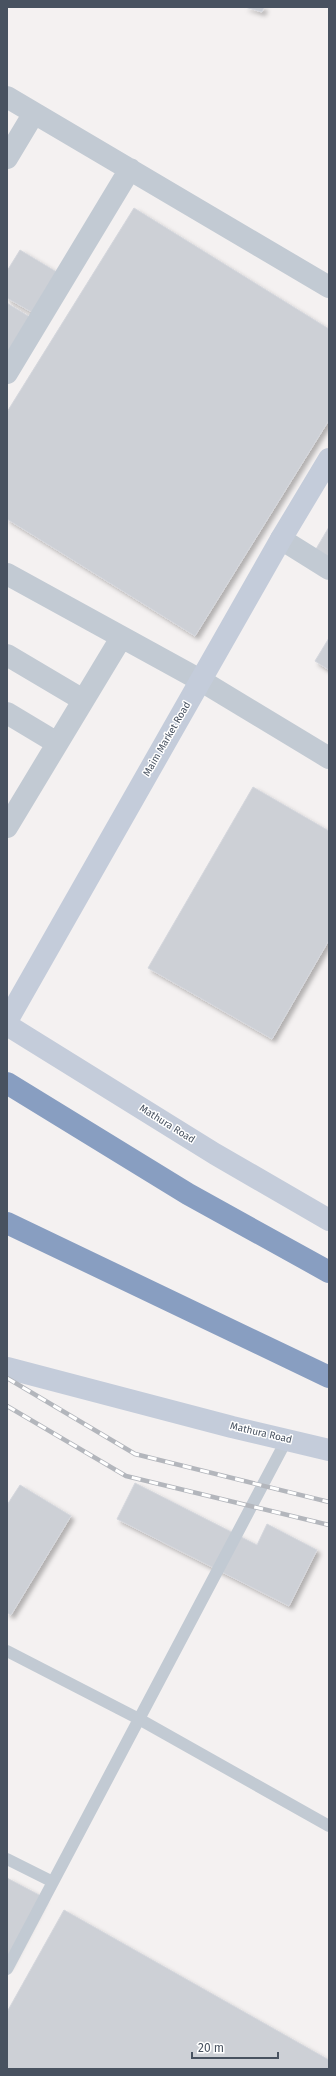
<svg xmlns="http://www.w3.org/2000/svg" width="336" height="2076" viewBox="0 0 336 2076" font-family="'Fira Sans',sans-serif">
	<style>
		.building { fill: #cdd0d6; stroke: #d5d7dd; filter: url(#shadow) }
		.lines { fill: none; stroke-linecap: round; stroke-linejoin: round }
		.lane { stroke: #c2cad3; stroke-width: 12 }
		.street { stroke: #c2cad3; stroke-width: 22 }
		.secondary { stroke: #c4ccda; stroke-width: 22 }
		.highway { stroke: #889ec1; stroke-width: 22 }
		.rail-casing { stroke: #b3b6bc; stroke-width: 4.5 }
		.rail { stroke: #fff; stroke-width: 3; stroke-dasharray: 9; stroke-linecap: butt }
		.labels { text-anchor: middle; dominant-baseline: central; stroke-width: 3; stroke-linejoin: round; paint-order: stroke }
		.street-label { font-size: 10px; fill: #485260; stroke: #fff }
	</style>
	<defs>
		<filter id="shadow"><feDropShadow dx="3.5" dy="3.5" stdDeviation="2" flood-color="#0004"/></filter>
	</defs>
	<rect width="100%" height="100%" fill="#f4f1f1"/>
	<!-- building -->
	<path class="building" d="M245,7h19l-2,5z
		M134,208l195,121v91l-134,216 -188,-117v-107z
		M20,250l40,24 -25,40 -28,-16v-27z
		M7,303l26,16 -26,40z
		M329,527v30l-13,-8z
		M329,638v32l-14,-9z
		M253,787l76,44v109l-57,99 -124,-71z
		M135,1483l122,62 10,-21 50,26 -28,56 -172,-87z
		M20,1485l51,31 -60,99 -4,-2v-108z
		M7,1878l36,19 -36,69z
		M64,1910l265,150v9h-322v-57z"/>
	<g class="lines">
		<!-- lane -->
		<path class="lane" d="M7,1651l132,68 190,107
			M7,1859l46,23
			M7,1969l280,-530"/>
		<!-- street -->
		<path class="street" d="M7,97l322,190
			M7,158l27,-45
			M7,373l123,-204
			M281,539l48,30
			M7,574l193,106 129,78
			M7,655l76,45
			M7,713l50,30
			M7,827l114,-189"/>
		<!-- secondary -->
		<path class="secondary" d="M7,1021l274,-482 48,-80
			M7,1025l208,129 114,66
			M7,1368l225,59 97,23"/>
		<!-- highway -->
		<path class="highway" d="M7,1083l181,111 141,78
			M7,1223l322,154"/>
		<defs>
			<path id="rail" d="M7,1378l128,76 194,48
				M7,1406l119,70 203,49"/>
		</defs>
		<!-- rail casing -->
		<use href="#rail" class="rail-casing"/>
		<!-- rail -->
		<use href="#rail" class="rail"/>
	</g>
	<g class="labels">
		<!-- street labels -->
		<g class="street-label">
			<text transform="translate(167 739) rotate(-60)">Maim Market Road</text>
			<text transform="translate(167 1124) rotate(32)">Mathura Road</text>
			<text transform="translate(261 1433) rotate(13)">Mathura Road</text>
		</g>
	</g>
	<!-- border -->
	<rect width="336" height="2076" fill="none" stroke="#485260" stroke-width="16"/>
	<!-- scale -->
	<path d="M192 2052v6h86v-6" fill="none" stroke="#485260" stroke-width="2"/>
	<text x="198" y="2052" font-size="12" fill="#485260" stroke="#ffffff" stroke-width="3" paint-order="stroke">20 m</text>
</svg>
